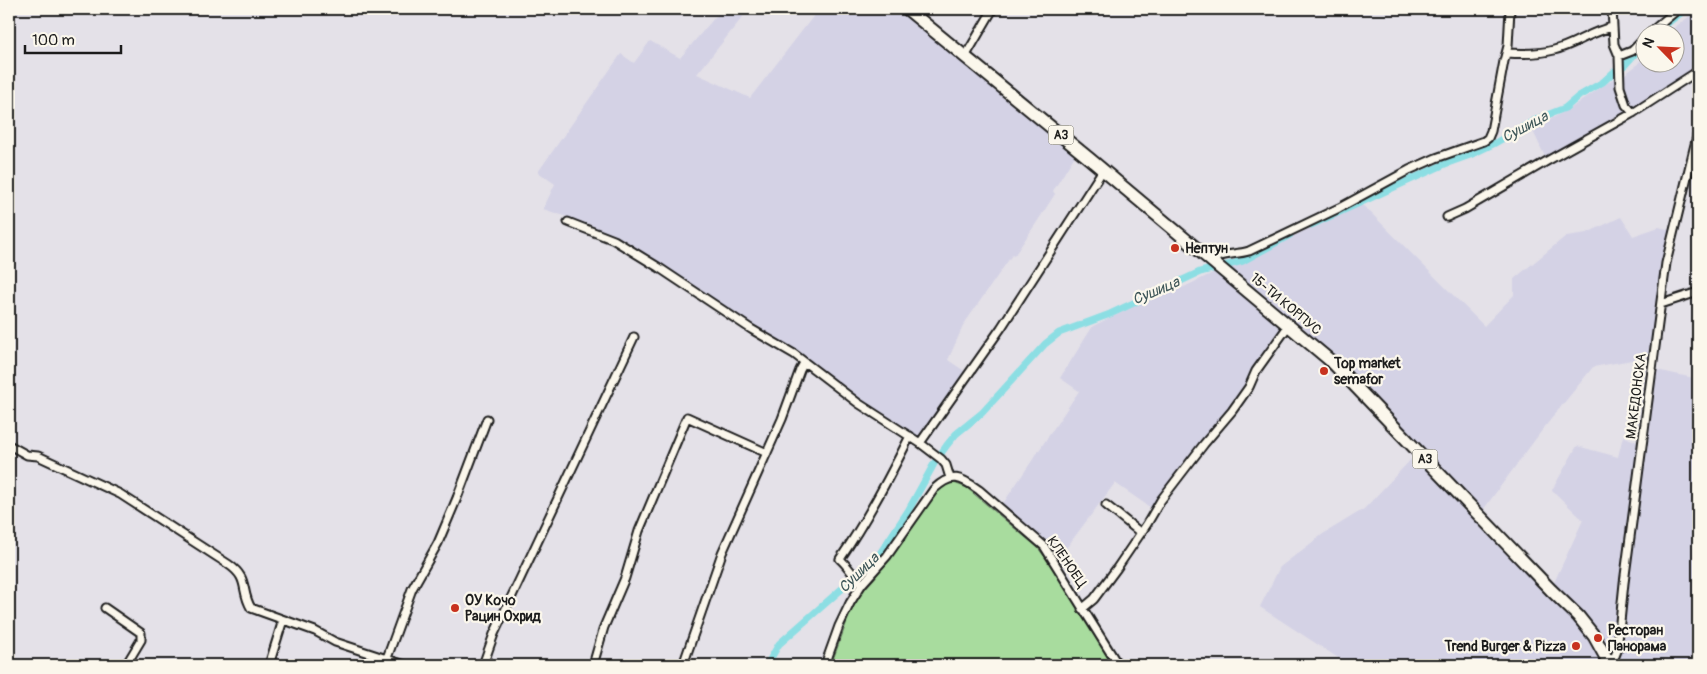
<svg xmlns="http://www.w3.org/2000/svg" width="1707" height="674" viewBox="0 0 1707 674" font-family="Pangolin,sans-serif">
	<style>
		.built { fill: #d4d2e5 }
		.green { fill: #a8dc9e; stroke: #627c5d }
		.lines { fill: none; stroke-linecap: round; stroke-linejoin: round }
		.canal { stroke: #8cdee3; stroke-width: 7 }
		.street-casing { stroke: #1c1c1c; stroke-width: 11 }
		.primary-casing { stroke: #1c1c1c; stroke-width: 15 }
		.street { stroke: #fbf7ec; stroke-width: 7 }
		.primary { stroke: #fbf7ec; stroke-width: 11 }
		.poi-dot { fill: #c8321e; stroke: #fbf7ec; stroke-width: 2 }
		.labels { text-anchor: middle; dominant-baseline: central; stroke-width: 4.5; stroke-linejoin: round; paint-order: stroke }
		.shield { fill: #fbf7ec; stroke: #5f5e5a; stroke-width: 1 }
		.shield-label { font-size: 12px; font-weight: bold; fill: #1c1c1c }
		.poi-label { font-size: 14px; font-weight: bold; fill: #1c1c1c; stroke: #fbf7ec; text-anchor: start }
		.street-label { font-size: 14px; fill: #1c1c1c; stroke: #fbf7ec }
		.water-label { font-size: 15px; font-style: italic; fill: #3e5658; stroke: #fbf7ec }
	</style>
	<rect width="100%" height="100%" fill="#e4e1e8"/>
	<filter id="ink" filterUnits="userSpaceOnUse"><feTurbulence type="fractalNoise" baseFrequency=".02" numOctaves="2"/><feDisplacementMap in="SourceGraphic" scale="10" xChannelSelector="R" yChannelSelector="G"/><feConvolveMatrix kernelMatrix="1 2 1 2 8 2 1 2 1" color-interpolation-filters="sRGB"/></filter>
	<g filter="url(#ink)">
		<!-- built -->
		<path class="built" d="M722,9h27l-52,65 53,24 69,-89h82l175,145 -23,37 2,3 -18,28 -23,34 -2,-1 -48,69 -16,36 18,12 -48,65 -291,-195 -38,-18 -46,-15 12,-25 -17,-12 83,-118 13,9 16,-22 30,17z
			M1697,9h1v62l-151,90 -15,-32 39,-21 42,-29 12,-5 11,-8 8,-10v6h30v-30h-6l18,-13z
			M1361,203l123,123 30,-31v-16l52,-43 21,-3 34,-16 12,19 26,-9 15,4 -20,125 -61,11 -50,62 -63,85 71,75 32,-69 -31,-30 25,-44 41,11 5,-21 19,8 10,-75 46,10v286h-349l-89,-58 20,-40 43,-33 41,-25 54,-57 -129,-127 -40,62 -95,123 -39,-27 -60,80 -11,-17 -44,-38 79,-117 -19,-13 33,-52 52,-25 39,-14 37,-18 22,-8z"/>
		<!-- green -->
		<path class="green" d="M954,483l13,5 71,60 16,21 60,96h-283l18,-49 11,-22 14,-15 57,-80 12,-14z"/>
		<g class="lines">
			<!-- canal -->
			<path class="canal" d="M1656,32l30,-23
				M1311,225l134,-61 25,-9 25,-12 42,-24 28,-11 14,-12 24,-14 12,-11 10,-6 19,-21
				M767,665l12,-21 98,-86 31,-47 27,-49 12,-17 9,-11 26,-21 63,-69 14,-11 51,-19 90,-42 43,-11 47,-26"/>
			<defs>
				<path id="street" d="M1612,9l2,35 5,12 1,31 6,18 7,8
					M1651,32l27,-23
					M1507,53c16,1 32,1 47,-3 21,-5 37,-19 59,-23
					M1619,56l13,-5 12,-12
					M965,57l28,-48
					M1447,217l18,-8 82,-48 86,-48 65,-42
					M568,222l46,18 44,27 93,62 43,25 64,49 62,40 21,16 5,6 4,13
					M1211,260c10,-7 25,-5 38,-9l90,-43 70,-38 27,-12 48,-17 4,-3 3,-7 13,-70 4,-15 2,-37
					M1661,304l37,-12
					M920,443l81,-115 102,-158
					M9,445l18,10 11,1 82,38 108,70c22,15 12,25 23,44l64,23 20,11 70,23
					M1106,505l35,28
					M862,584c-9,-8 -13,-17 -22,-25 27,-39 49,-81 70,-123
					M105,608l36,25v7l-15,25
					M1082,609l12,-10 23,-31 30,-44 14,-24 43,-56 28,-33 17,-24 7,-16 33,-46
					M387,658l25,-69 26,-46 19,-45 30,-79
					M1607,661l8,-5 2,-5 7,-68 42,-320 32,-131
					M269,665l14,-45
					M483,665l11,-31 140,-297
					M593,665l11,-38 21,-49 14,-47 48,-114 80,36
					M683,665l39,-112 60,-134 18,-49 4,-7
					M825,665l14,-39 11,-23 12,-19 25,-28 47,-67c18,-17 27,-12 45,1l65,56 74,119"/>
				<path id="primary" d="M907,9l184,151 241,202 219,228 27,26 16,20 16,29"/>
			</defs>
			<!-- street casing -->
			<use href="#street" class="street-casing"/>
			<!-- primary casing -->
			<use href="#primary" class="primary-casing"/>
			<!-- street -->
			<use href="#street" class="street"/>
			<!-- primary -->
			<use href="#primary" class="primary"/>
		</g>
	</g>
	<!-- markers -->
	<g class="poi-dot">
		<circle cx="1175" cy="248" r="5"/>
		<circle cx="1324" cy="371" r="5"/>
		<circle cx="455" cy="608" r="5"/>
		<circle cx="1598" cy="638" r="5"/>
		<circle cx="1576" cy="646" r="5"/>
	</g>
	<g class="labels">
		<!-- shield labels -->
		<g class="shield">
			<rect x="1048.5" y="125.5" width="25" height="19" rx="4"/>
			<rect x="1412.5" y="449.5" width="25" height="19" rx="4"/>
		</g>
		<g class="shield-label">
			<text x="1061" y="135">A3</text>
			<text x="1425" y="459">A3</text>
		</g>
		<!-- poi labels -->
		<g class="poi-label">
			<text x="1185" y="248">Нептун</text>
			<text x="1334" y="363">Top market<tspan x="1334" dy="16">semafor</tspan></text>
			<text x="465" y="600">ОУ Кочо<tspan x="465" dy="16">Рацин Охрид</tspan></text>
			<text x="1608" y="630">Ресторан<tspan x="1608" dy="16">Панорама</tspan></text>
			<text x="1566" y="646" text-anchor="end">Trend Burger &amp; Pizza</text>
		</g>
		<!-- street labels -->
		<g class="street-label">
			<text transform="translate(1286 304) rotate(40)">15-ТИ КОРПУС</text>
			<text transform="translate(1636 396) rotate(-83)">МАКЕДОНСКА</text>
			<text transform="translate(1067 562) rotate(56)">КЛЕНОЕЦ</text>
		</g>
		<!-- water labels -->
		<g class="water-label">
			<text transform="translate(1525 127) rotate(-28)">Сушица</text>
			<text transform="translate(1156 291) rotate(-23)">Сушица</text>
			<text transform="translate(859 573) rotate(-44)">Сушица</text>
		</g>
	</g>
	<!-- margin -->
	<rect width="1707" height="674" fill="none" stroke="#fbf7ec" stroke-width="30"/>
	<rect x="15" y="15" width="1677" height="644" fill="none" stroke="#1c1c1c" stroke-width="2" filter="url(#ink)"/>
	<!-- north arrow -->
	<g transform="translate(1660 48) rotate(294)"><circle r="24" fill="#fbf7ec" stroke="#a29f99"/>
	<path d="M0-4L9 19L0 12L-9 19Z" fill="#c8321e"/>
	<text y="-8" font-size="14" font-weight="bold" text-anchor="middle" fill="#1c1c1c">N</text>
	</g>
	<!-- scale -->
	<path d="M25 45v8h96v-8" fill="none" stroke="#1c1c1c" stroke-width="2.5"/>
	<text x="32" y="45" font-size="15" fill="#1c1c1c" stroke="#fbf7ec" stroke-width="4" paint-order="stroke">100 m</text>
</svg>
